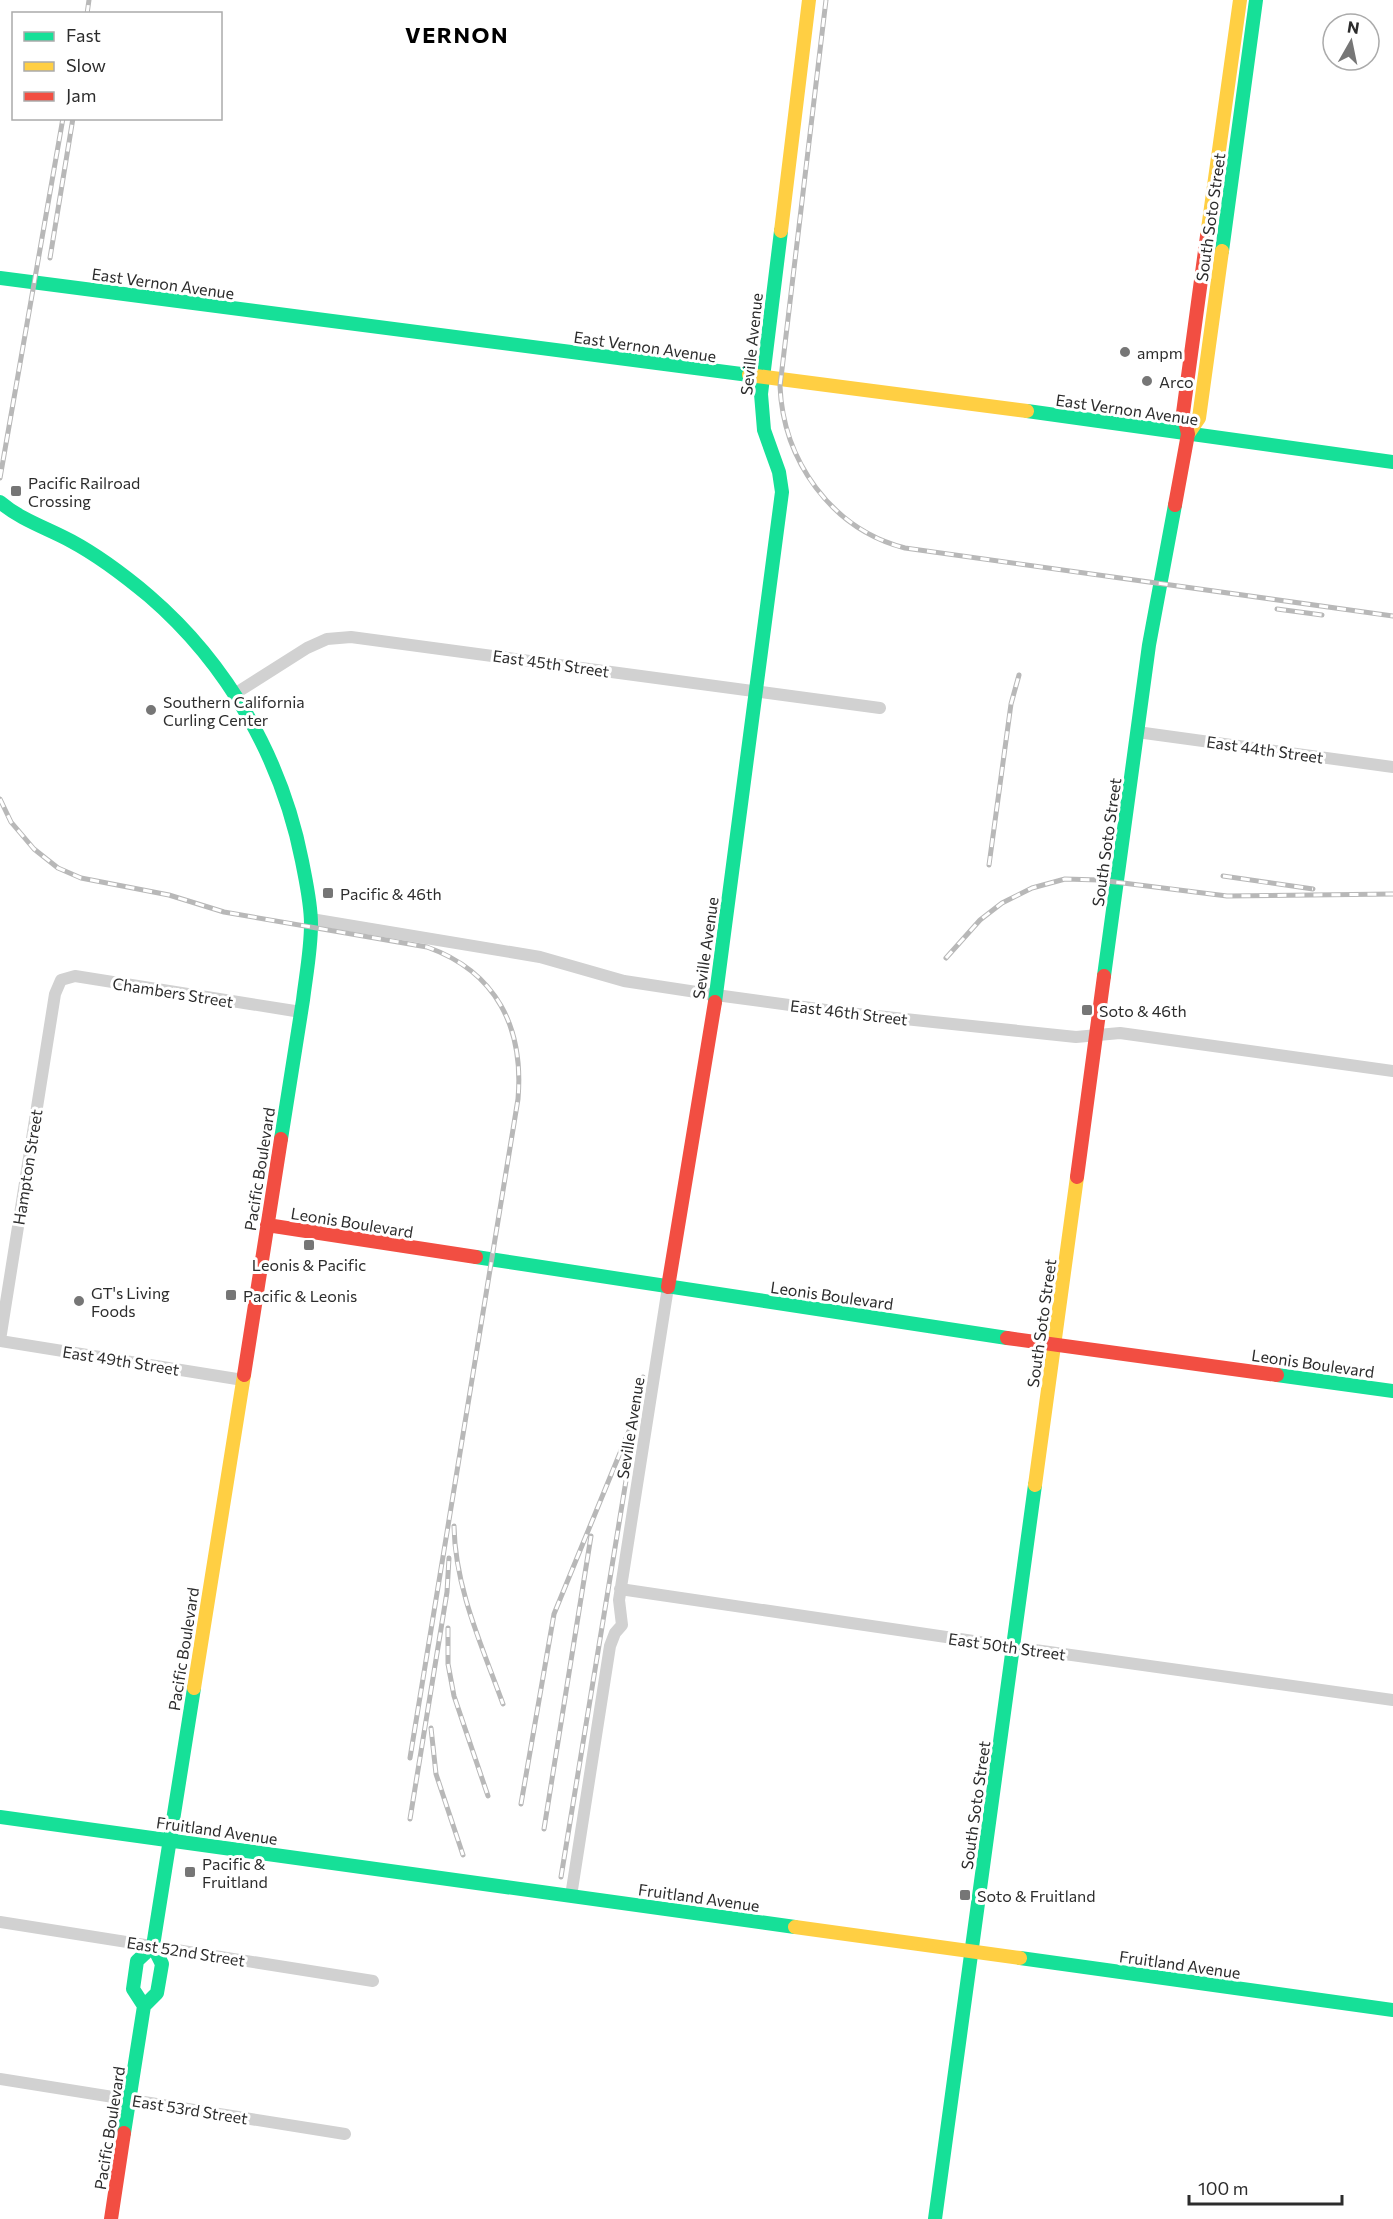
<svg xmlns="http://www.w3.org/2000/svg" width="1393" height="2219" viewBox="0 0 1393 2219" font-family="Commissioner,sans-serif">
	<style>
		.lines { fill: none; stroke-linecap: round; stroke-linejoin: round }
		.street { stroke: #d1d1d1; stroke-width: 12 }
		.fast { stroke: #16e098; stroke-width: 14 }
		.slow { stroke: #ffcf43; stroke-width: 14 }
		.jam { stroke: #f24e42; stroke-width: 14 }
		.rail-casing { stroke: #b8b8b8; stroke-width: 5 }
		.rail { stroke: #fff; stroke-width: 3; stroke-dasharray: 9; stroke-linecap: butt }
		.poi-dot { fill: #767676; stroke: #fff; stroke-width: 2 }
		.labels { text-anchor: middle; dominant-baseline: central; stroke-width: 6; stroke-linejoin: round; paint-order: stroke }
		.street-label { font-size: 16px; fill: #2c2c2c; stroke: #fff }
		.poi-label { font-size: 16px; fill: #2c2c2c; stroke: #fff; text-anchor: start }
		.district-label { font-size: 22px; font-weight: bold; letter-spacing: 1.5px; fill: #000; stroke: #fff }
	</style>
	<rect width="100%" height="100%" fill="#fff"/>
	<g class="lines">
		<!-- street -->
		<path class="street" d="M236,693l71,-45 20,-9 24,-2 529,71
			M1137,732l256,35
			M311,919l229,38 84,24 92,14 132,18 228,24 44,-4 273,38
			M0,1340l55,-346 6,-14 14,-4 226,36
			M0,1341l243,39
			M620,1589l394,58 379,53
			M571,1896l39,-250 5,-13 7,-8 -3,-25 49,-313
			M0,1922l373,59
			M0,2079l345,55"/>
		<!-- fast -->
		<path class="fast" d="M1222,251l34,-251
			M0,278l749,97
			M1027,411l366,51
			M0,502c21,18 47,26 71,39 28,15 53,34 78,55 79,68 133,163 153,265 4,21 9,42 9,63 0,26 -5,51 -8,76 -7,47 -15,93 -22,139
			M1104,976l45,-331 26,-140
			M715,1002l67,-510 -3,-20 -15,-42 -3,-36 20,-163
			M476,1257l531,81
			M1277,1375l116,16
			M0,1817l795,110
			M1020,1958l373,52
			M144,2006l-11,-17 4,-28 16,-15
			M124,2133l20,-127 13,-13 5,-29 -9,-18 41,-258
			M935,2219l100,-734"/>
		<!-- slow -->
		<path class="slow" d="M781,231l28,-231
			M1207,236l33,-236
			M749,375l278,36
			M1188,434l11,-16 23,-167
			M1035,1485l42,-308
			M194,1688l50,-313
			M795,1927l225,31"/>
		<!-- jam -->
		<path class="jam" d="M1175,505l13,-71 -5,-21 24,-177
			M1077,1177l27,-201
			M267,1225l209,32
			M668,1287l47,-285
			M1007,1338l270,37
			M244,1375l37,-236
			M111,2219l13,-86"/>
		<defs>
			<path id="rail" d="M826,0l-46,386c3,74 51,143 125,162l488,68
				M87,14l2,-14
				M50,258l23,-140
				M0,478l63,-360
				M1277,609l45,6
				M0,799l11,23 23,27 24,19 23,10 88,17 55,17 203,35c70,25 97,81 91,152l-108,659
				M989,865l22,-161 8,-29
				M1223,876l90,13
				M946,958l34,-38 22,-17 30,-15 33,-9 34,1 128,16 166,-2
				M454,1526c1,62 28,120 49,178
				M448,1628v36l6,32 34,100
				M431,1728l5,46 27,81
				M521,1804l33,-190 75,-183
				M410,1819l37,-227 2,-34
				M544,1829l47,-293
				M561,1877l82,-500"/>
		</defs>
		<!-- rail casing -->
		<use href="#rail" class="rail-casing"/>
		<!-- rail -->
		<use href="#rail" class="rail"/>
	</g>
	<!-- markers -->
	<g class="poi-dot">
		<circle cx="1125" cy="352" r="6"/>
		<circle cx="1147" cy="381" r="6"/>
		<rect x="10" y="485" width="12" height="12" rx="3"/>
		<circle cx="151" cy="710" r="6"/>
		<rect x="322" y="887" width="12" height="12" rx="3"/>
		<rect x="1081" y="1004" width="12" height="12" rx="3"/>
		<rect x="303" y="1239" width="12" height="12" rx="3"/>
		<rect x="225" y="1289" width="12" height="12" rx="3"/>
		<circle cx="79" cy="1301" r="6"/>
		<rect x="184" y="1866" width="12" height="12" rx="3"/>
		<rect x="959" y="1889" width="12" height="12" rx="3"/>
	</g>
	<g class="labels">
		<!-- street labels -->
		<g class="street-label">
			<text transform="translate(1210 217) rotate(-82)">South Soto Street</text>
			<text transform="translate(163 283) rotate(8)">East Vernon Avenue</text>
			<text transform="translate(751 344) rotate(-84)">Seville Avenue</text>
			<text transform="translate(645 346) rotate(8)">East Vernon Avenue</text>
			<text transform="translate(1127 409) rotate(8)">East Vernon Avenue</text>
			<text transform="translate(551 663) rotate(8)">East 45th Street</text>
			<text transform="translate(1265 749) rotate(8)">East 44th Street</text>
			<text transform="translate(1106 842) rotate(-82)">South Soto Street</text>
			<text transform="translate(705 948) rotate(-82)">Seville Avenue</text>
			<text transform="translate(173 992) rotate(9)">Chambers Street</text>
			<text transform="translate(849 1012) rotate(7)">East 46th Street</text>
			<text transform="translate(27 1167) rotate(-81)">Hampton Street</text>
			<text transform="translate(259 1169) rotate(-81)">Pacific Boulevard</text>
			<text transform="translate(352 1222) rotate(9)">Leonis Boulevard</text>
			<text transform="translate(832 1295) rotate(8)">Leonis Boulevard</text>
			<text transform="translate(1041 1323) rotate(-82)">South Soto Street</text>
			<text transform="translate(121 1360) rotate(9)">East 49th Street</text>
			<text transform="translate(1313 1363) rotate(8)">Leonis Boulevard</text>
			<text transform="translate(630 1428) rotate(-81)">Seville Avenue</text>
			<text transform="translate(1007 1646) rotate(8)">East 50th Street</text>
			<text transform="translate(183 1649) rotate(-81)">Pacific Boulevard</text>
			<text transform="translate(975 1805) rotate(-82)">South Soto Street</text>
			<text transform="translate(217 1830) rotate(8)">Fruitland Avenue</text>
			<text transform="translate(699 1897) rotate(8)">Fruitland Avenue</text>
			<text transform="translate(186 1951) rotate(9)">East 52nd Street</text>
			<text transform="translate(1180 1964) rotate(8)">Fruitland Avenue</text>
			<text transform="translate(190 2109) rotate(9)">East 53rd Street</text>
			<text transform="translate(109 2128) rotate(-81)">Pacific Boulevard</text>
		</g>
		<!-- poi labels -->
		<g class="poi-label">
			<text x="1137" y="352">ampm</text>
			<text x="1159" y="381">Arco</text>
			<text x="28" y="482">Pacific Railroad<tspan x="28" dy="18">Crossing</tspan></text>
			<text x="163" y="701">Southern California<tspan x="163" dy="18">Curling Center</tspan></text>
			<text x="340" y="893">Pacific &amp; 46th</text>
			<text x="1099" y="1010">Soto &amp; 46th</text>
			<text x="309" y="1264" text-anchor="middle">Leonis &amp; Pacific</text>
			<text x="91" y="1292">GT's Living<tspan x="91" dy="18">Foods</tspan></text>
			<text x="243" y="1295">Pacific &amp; Leonis</text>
			<text x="202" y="1863">Pacific &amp;<tspan x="202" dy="18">Fruitland</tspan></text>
			<text x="977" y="1895">Soto &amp; Fruitland</text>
		</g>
		<!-- district labels -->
		<g class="district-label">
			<text x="457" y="34">VERNON</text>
		</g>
	</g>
	<!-- legend -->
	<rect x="12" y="12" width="210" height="108" fill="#ffffff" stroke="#ababab" stroke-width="1.5"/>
	<rect x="24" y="32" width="30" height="9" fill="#16e098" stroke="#ababab" stroke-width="1.5"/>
	<text x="66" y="42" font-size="18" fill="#2c2c2c">Fast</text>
	<rect x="24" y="62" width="30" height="9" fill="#ffcf43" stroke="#ababab" stroke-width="1.5"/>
	<text x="66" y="72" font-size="18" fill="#2c2c2c">Slow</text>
	<rect x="24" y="92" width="30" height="9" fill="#f24e42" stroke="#ababab" stroke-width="1.5"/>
	<text x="66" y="102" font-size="18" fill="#2c2c2c">Jam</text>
	<!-- north arrow -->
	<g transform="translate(1351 42) rotate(9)"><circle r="28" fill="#ffffff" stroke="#ababab" stroke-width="1.5"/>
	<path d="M0-4.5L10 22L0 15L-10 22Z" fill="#767676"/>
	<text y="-9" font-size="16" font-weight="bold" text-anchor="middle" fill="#2c2c2c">N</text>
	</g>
	<!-- scale -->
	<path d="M1189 2195v9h153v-9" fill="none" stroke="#2c2c2c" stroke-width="3"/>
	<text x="1198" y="2195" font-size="18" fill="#2c2c2c" stroke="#ffffff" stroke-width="4.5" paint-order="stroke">100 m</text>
</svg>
